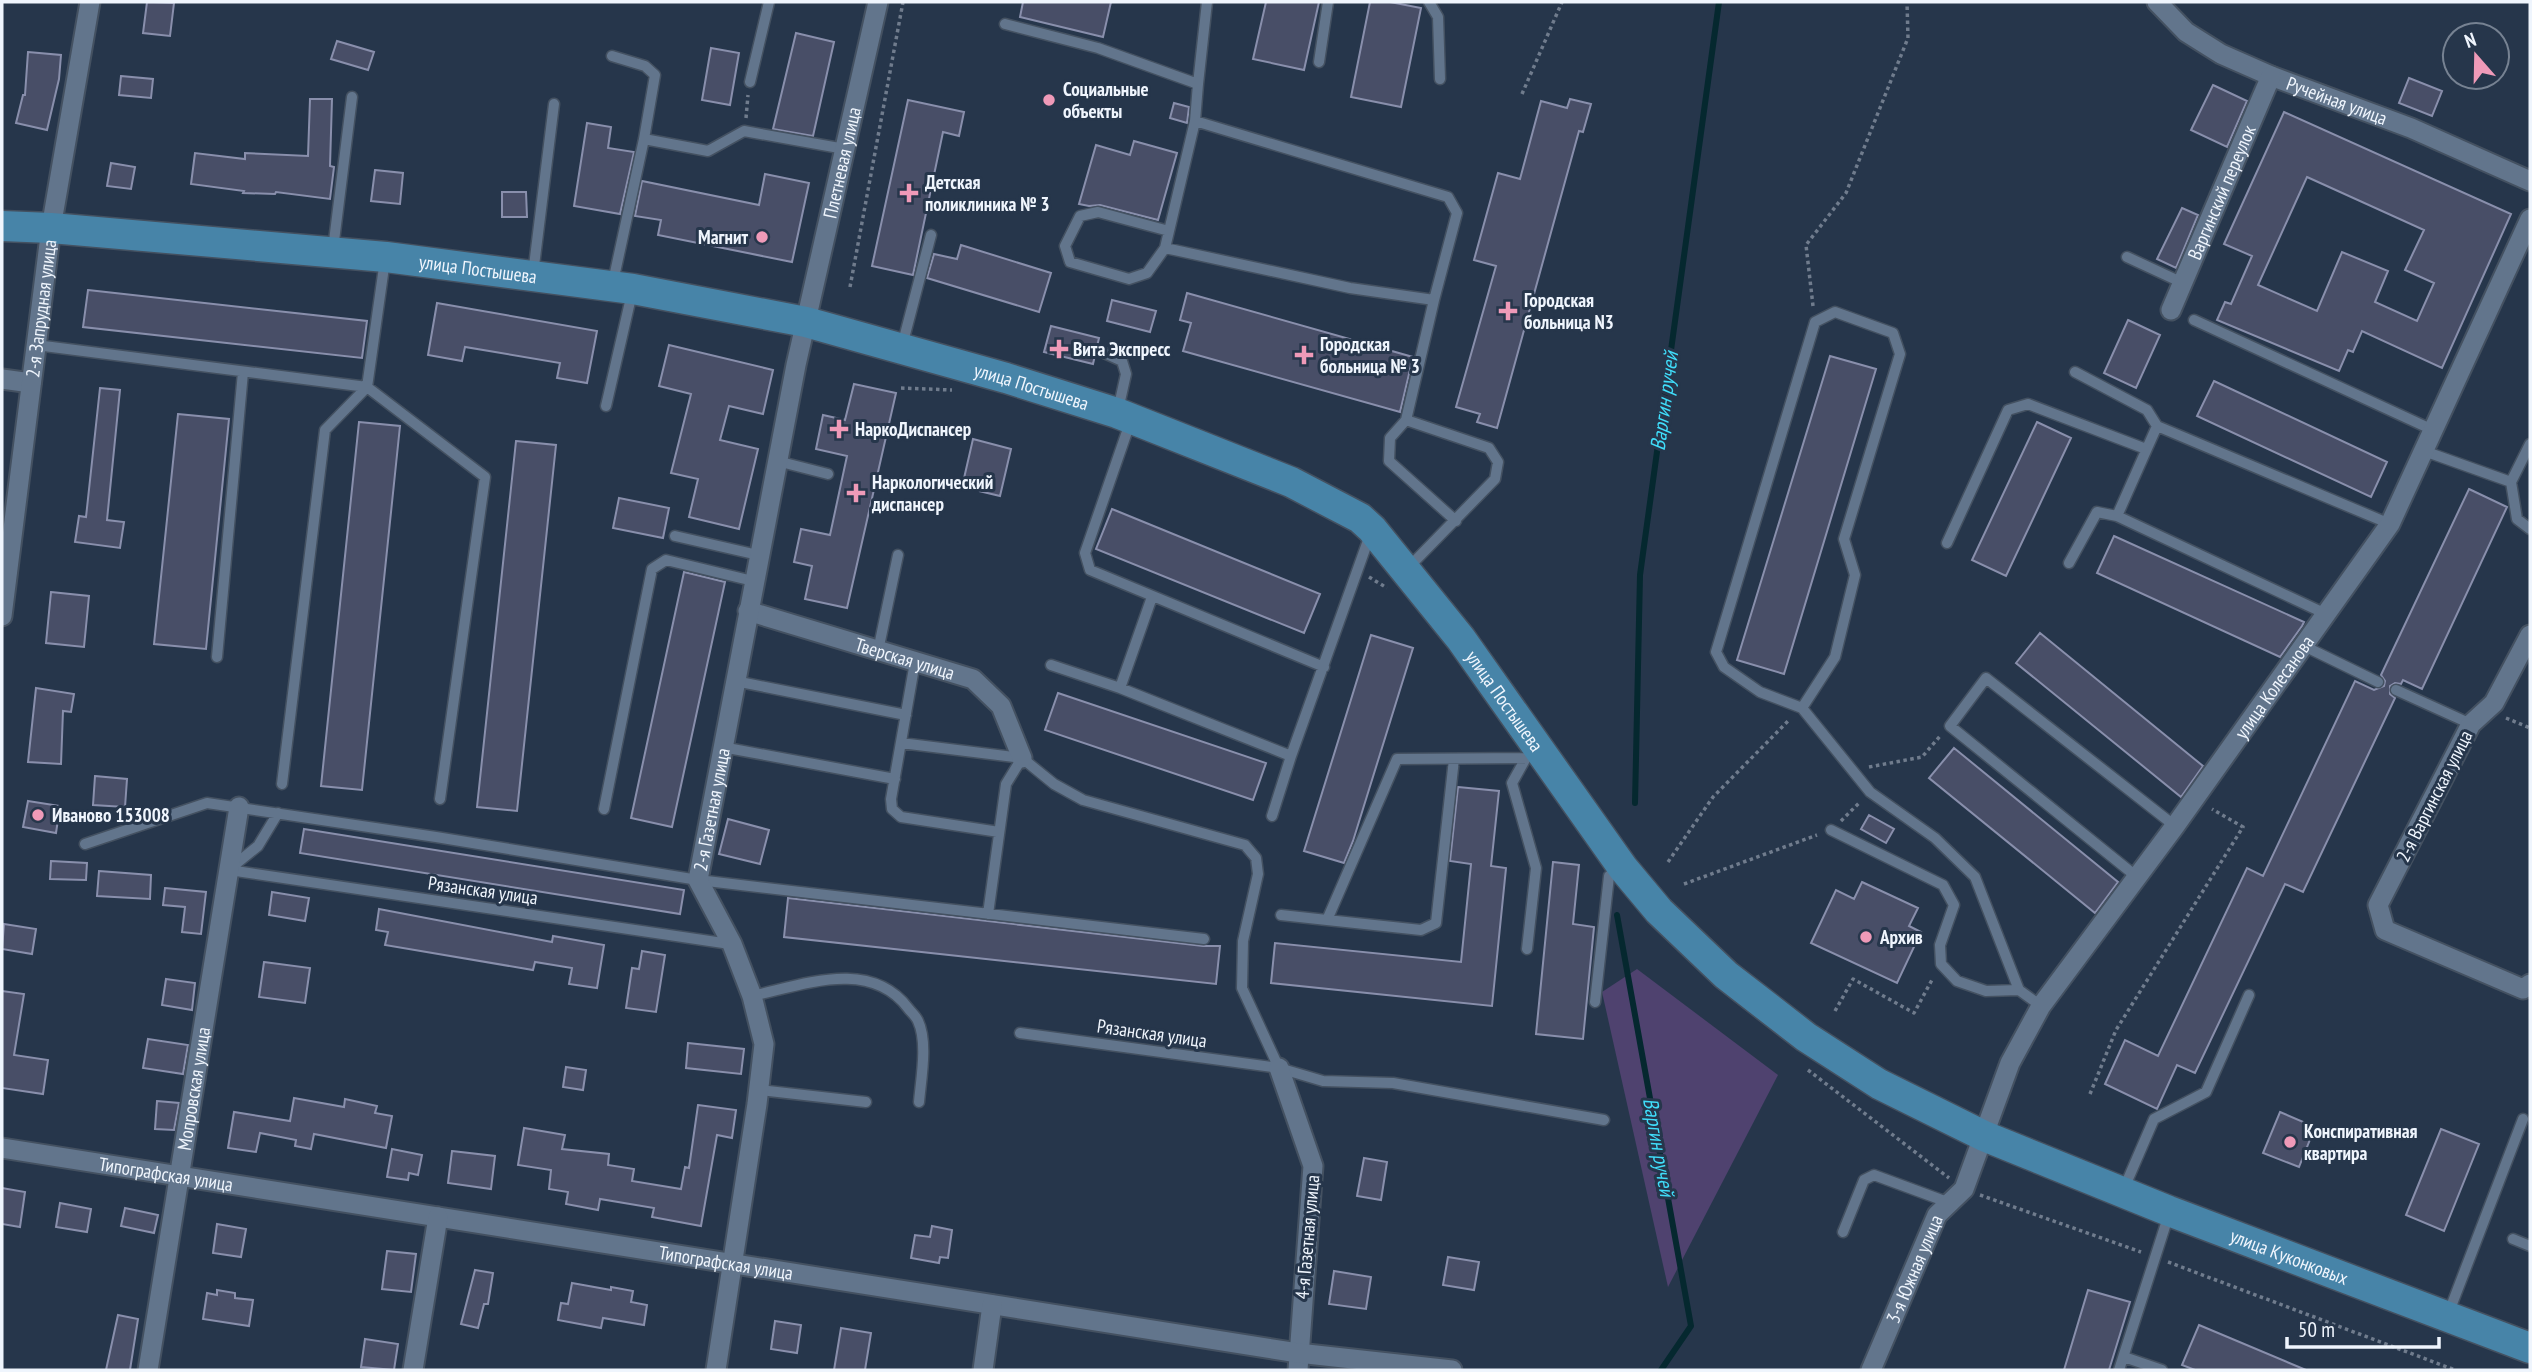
<svg xmlns="http://www.w3.org/2000/svg" width="2532" height="1372" viewBox="0 0 2532 1372" font-family="'PT Sans Narrow',sans-serif">
	<style>
		.green { fill: #4f426f }
		.lines { fill: none; stroke-linecap: round; stroke-linejoin: round }
		.stream { stroke: #05282f; stroke-width: 6 }
		.building { fill: #484e67; stroke: #898fac; stroke-width: 2; fill-rule: evenodd }
		.service-casing { stroke: #445161; stroke-width: 13 }
		.minor-casing { stroke: #445161; stroke-width: 23 }
		.primary-casing { stroke: #445161; stroke-width: 33 }
		.path { stroke: #707c8d; stroke-width: 3.5; stroke-dasharray: 3.5 3.5; stroke-linecap: butt }
		.service { stroke: #62758c; stroke-width: 10 }
		.minor { stroke: #62758c; stroke-width: 19 }
		.primary { stroke: #4784a8; stroke-width: 30 }
		.poi-dot { fill: #ef9ab8; stroke: #26364b; stroke-width: 2.5 }
		.labels { text-anchor: middle; dominant-baseline: central; stroke-width: 6; stroke-linejoin: round; paint-order: stroke }
		.poi-label { font-size: 19px; font-weight: bold; fill: #eff5fd; stroke: #26364b; text-anchor: start }
		.street-label { font-size: 19px; fill: #eff5fd; stroke: #26364b }
		.water-label { font-size: 21px; font-style: italic; fill: #40ddfa; stroke: #26364b }
	</style>
	<rect width="100%" height="100%" fill="#26364b"/>
	<!-- green -->
	<path class="green" d="M1637,969l141,106 -110,212 -66,-295z"/>
	<g class="lines">
		<!-- stream -->
		<path class="stream" d="M1635,803l5,-228 79,-573
			M1617,915l74,411 -30,44"/>
	</g>
	<!-- building -->
	<path class="building" d="M147,2l27,1 -4,33 -27,-3z
		M1023,2h88l-8,35 -83,-20z
		M1266,2h53l-15,68 -51,-11z
		M1370,2h20l31,6 -20,99 -50,-10z
		M796,33l38,9 -21,94 -40,-7z
		M337,41l37,11 -6,18 -37,-11z
		M711,48l28,5 -9,52 -28,-5z
		M28,52l33,3 -2,24 -12,51 -31,-7 7,-28h2z
		M121,76l32,3 -2,19 -32,-3z
		M2409,78l33,13 -10,25 -33,-13z
		M2213,85l34,16 -20,46 -36,-17z
		M310,99h22l-2,67 4,1 -4,32 -54,-7 -1,2 -32,-1 1,-2 -53,-7 4,-31 50,6v-6l63,3z
		M1570,99l21,5 -8,28 -4,-1 -82,297 -20,-6 3,-8 -24,-7 40,-141 -22,-6 24,-87 22,6 21,-78 26,7z
		M908,100l56,12 -5,24 -16,-4 -30,143 -41,-9z
		M1174,103l15,4 -2,16 -17,-5z
		M2284,112l227,102 -69,154 -80,-37 -9,21 -5,-2 -9,21 -122,-51 8,-18 6,2 21,-48 -28,-12zM2307,177l117,53 -19,40 29,13 -17,38 -42,-19 13,-31 -46,-19 -25,59 -59,-26z
		M587,123l24,4 -3,21 26,4 -14,62 -46,-8z
		M1134,141l43,12 -19,67 -58,-15 -11,1 -10,-2 17,-59 34,10z
		M111,163l24,4 -4,22 -24,-3z
		M375,170l28,3 -3,31 -29,-3z
		M765,174l44,9 -17,79 -134,-27 3,-15 -26,-4 7,-35 117,24z
		M502,192h24l1,25h-25z
		M2182,208l16,7 -22,53 -19,-9z
		M961,245l90,28 -12,39 -112,-34 7,-24 23,5z
		M88,290l279,31 -5,37 -279,-31z
		M1187,293l226,64 -13,55 -217,-61 8,-28 -11,-3z
		M1112,300l44,11 -6,21 -43,-11z
		M437,303l160,28 -10,52 -30,-5 3,-15 -95,-16 -3,14 -34,-6z
		M2128,320l32,15 -24,53 -32,-15z
		M1051,326l48,12 -6,26 -49,-12z
		M669,345l104,25 -10,44 -34,-8 -9,34 38,9 -19,80 -50,-12 9,-38 -27,-6 20,-79 -32,-8z
		M1830,356l46,13 -92,305 -47,-14z
		M2214,381l173,81 -16,35 -174,-81z
		M854,384l42,9 -49,215 -42,-9 7,-33 -18,-4 7,-33 29,6 17,-79 -31,-7 7,-34 22,5z
		M100,388l20,2 -13,130 17,2 -4,26 -45,-6 4,-26 7,1z
		M178,414l51,5 -23,230 -52,-5z
		M359,422l41,4 -38,364 -41,-4z
		M2037,422l34,16 -65,138 -34,-16z
		M973,439l38,10 -11,47 -38,-9z
		M516,441l40,4 -39,366 -40,-4z
		M2469,489l38,18 -85,182 -19,-9 -2,4 -6,-1 -5,3v8l5,4 -92,194 -18,-8 -90,189 -18,-8 -20,44 -52,-25 20,-44 33,16 89,-188 16,8 92,-195 19,9 10,-4 1,-5 -4,-6z
		M619,498l50,10 -6,30 -50,-10z
		M1112,509l208,85 -16,39 -208,-84z
		M2114,536l190,86 -2,4 -22,31 -183,-84z
		M684,572l41,10 -53,245 -41,-9z
		M51,592l38,4 -5,51 -38,-4z
		M2040,633l163,133 -22,31 -165,-134z
		M1371,635l42,13 -60,193 -9,22 -40,-12z
		M36,688l38,6 -3,18 -8,-1 -2,53 -33,-2z
		M1058,693l208,70 -13,37 -208,-70z
		M1954,748l164,134 -23,31 -166,-135z
		M95,776l32,3 -2,28 -32,-2z
		M1458,787l41,4 -8,75 15,2 -14,138 -221,-23 4,-40 186,19 10,-98 -21,-3z
		M28,801l32,5 -4,27 -33,-6z
		M1869,815l25,14 -8,14 -25,-14z
		M728,819l41,11 -9,34 -41,-10z
		M304,829l380,61 -4,24 -380,-61z
		M51,861l36,2 -1,17 -36,-1z
		M1553,862l26,3 -6,59 21,3 -11,112 -47,-5z
		M99,871l52,4 -1,24 -53,-3z
		M1862,882l56,26 -9,18 12,6 -24,51 -86,-40 25,-53 18,9z
		M165,888l41,4 -5,42 -19,-2 3,-25 -22,-2z
		M272,892l37,6 -4,23 -36,-6z
		M788,898l415,48h17l-4,38 -432,-47z
		M379,909l173,33 1,-6 51,9 -7,43 -28,-4 3,-16 -37,-6 -2,8 -148,-25 3,-13 -12,-2z
		M4,924l32,5 -4,25 -30,-5z
		M642,951l23,4 -9,57 -30,-4 6,-40 7,1z
		M264,962l46,6 -5,35 -46,-6z
		M166,979l29,4 -3,27 -30,-5z
		M2,991l22,3 -10,61 34,5 -5,34 -41,-6z
		M148,1039l40,6 -5,29 -40,-6z
		M688,1043l56,6 -3,25 -55,-6z
		M566,1067l20,3 -3,20 -20,-3z
		M294,1098l50,9 1,-8 32,7 -2,7 17,3 -6,32 -72,-14 -3,15 -16,-3 1,-6 -36,-7 -4,19 -28,-4 6,-36 56,9z
		M157,1101l22,2 -5,27 -19,-1z
		M698,1105l38,5 -4,28 -15,-3 -16,91 -49,-9 2,-9 -54,-9 -2,11 -32,-6 2,-12 -19,-3 2,-19 -33,-5 6,-37 41,7 -3,14 47,5 -1,11 26,4 -2,12 49,8 4,-22 4,1z
		M2280,1112l35,15 -16,40 -36,-14z
		M2441,1129l38,15 -35,87 -38,-16z
		M392,1149l30,6 -4,20 -9,-2 -1,7 -21,-3z
		M452,1151l43,5 -4,33 -43,-6z
		M1364,1158l23,4 -6,38 -24,-4z
		M2,1188l23,4 -5,35 -18,-3z
		M60,1203l31,6 -4,23 -31,-5z
		M125,1208l33,7 -4,18 -33,-7z
		M217,1224l29,5 -5,28 -28,-4z
		M932,1226l20,4 -4,28 -8,-1 -1,6 -28,-5 4,-23 15,2z
		M387,1251l29,3 -5,38 -29,-3z
		M1448,1257l31,5 -5,28 -31,-5z
		M475,1270l18,3 -5,31h-4l-6,24 -17,-4z
		M1334,1271l37,6 -5,32 -37,-5z
		M572,1283l39,7v-3l22,4 -2,11 16,3 -3,20 -41,-7 -2,10 -43,-8 3,-17 7,1z
		M217,1290l18,3v5l18,2 -4,26 -46,-7 4,-26 10,2z
		M2088,1290l42,12 -21,68h-45z
		M118,1315l20,4 -8,51h-24z
		M775,1321l26,4 -4,28 -26,-4z
		M2199,1325l107,45h-111l-13,-5z
		M841,1328l30,5 -6,37h-31z
		M365,1339l33,5 -4,26 -33,-3z"/>
	<g class="lines">
		<defs>
			<path id="service" d="M1429,2l9,15 2,62
				M1005,24l93,24 100,36 -3,37 253,76 9,16 -23,87 -28,120 -16,18 -1,23 67,60
				M612,56l33,10 10,9 -11,64 -31,143
				M1319,62l9,-60
				M750,82l19,-80
				M1198,84l9,-82
				M1195,121l-30,127 185,40 84,12
				M644,139l64,12 36,-20 101,18
				M1165,248l-18,25 -18,6 -59,-17 -5,-16 15,-30 18,-4 71,19
				M333,249l19,-152
				M2127,257l56,26
				M533,274l21,-170
				M2194,320l239,110
				M36,345l331,42 118,90 -45,322
				M902,346l29,-111
				M1102,352l20,9 4,13 -8,36
				M2075,372l72,38 10,16 233,98
				M606,406l26,-113
				M1406,420l83,28 9,14 -3,17 -86,88
				M1130,423l-45,130 5,17 234,97
				M2424,451l87,31 19,-38
				M777,461l51,13
				M2511,482l6,37 13,10
				M2117,516l40,-90
				M675,536l83,19
				M1947,543l61,-133 20,-6 118,45
				M2069,563l28,-51 20,4 209,98
				M2304,646l74,36
				M878,651l20,-96
				M217,657l26,-285
				M915,662l-24,137 1,10 9,8 98,15
				M1051,665l69,23 171,68
				M735,681l171,34
				M1120,688l32,-91
				M2396,690l75,34
				M1802,708l33,-51 20,-82 -11,-36 56,-185 -7,-21 -58,-21 -20,10 -99,330 8,15 36,25 42,16 68,84 65,46 40,39 44,113 22,16
				M901,743l121,15 32,26 29,16 162,45 11,13 2,16 -15,67 -1,47 37,80
				M722,747l173,32
				M1526,758l-14,25 24,85 -9,81
				M282,784l43,-354 42,-43 18,-127
				M604,809l48,-240 14,-9 87,21
				M1272,816l19,-60 79,-221
				M1831,830l112,55 11,20 -14,40 1,19 16,17 29,10 33,-1
				M85,844l122,-41 229,34 262,43 506,59
				M232,867l26,-21 20,-33
				M229,870l501,74
				M2137,877l-187,-151 36,-48 189,148
				M988,914l18,-130 16,-26
				M1281,915l46,5 70,-161 129,-1 10,-6
				M1327,920l94,10 15,-7 18,-164
				M752,996c51,-11 118,-38 156,12 3,4 8,8 10,13 10,21 3,58 1,81
				M1595,1002l14,-126 11,-7
				M1020,1033l259,35 44,13 70,2 211,37
				M759,1090l107,12
				M2125,1186l29,-67 52,-27 43,-97
				M1843,1232l21,-52 10,-5 76,28
				M2513,1239l17,7
				M2452,1304l71,-185
				M2124,1357l38,13
				M2119,1370l50,-156"/>
			<g id="minor">
				<path id="s1" d="M2157,2l29,30 35,22 50,22 140,52 119,53"/>
				<path id="s2" d="M2171,310l100,-234"/>
				<path d="M2,379l29,4"/>
				<path id="s3" d="M748,611l225,68 28,27 21,52"/>
				<path id="s4" d="M2,616l49,-388 39,-226"/>
				<path d="M2530,635l-36,68 -23,21 -93,181 7,25 138,59 7,-5"/>
				<path d="M1279,1068l34,98 -15,204"/>
				<path id="s5" d="M2,1148l1296,205 154,17"/>
				<path id="s6" d="M148,1370l91,-563"/>
				<path d="M413,1370l25,-153"/>
				<path id="s7" d="M716,1370l41,-266 7,-60 -12,-48 -20,-52 -34,-64 98,-515 82,-363"/>
				<path d="M983,1370l9,-65"/>
				<path id="s8" d="M1871,1370l66,-155 27,-26 46,-126 31,-57 134,-180 215,-302 140,-305"/>
			</g>
			<g id="primary">
				<path id="s9" d="M2,226l49,2 335,29 247,32 173,33 200,56 111,35 174,69 69,36 12,11 89,110 162,229 36,43 67,64 80,62 73,47 105,52 185,75 361,137"/>
			</g>
		</defs>
		<!-- service casing -->
		<use href="#service" class="service-casing"/>
		<!-- minor casing -->
		<use href="#minor" class="minor-casing"/>
		<!-- primary casing -->
		<use href="#primary" class="primary-casing"/>
		<!-- path -->
		<path class="path" d="M1522,94l40,-92
			M746,118l2,-23
			M850,287l53,-285
			M1813,306l-7,-61 40,-52 62,-155 -1,-36
			M901,388l51,2
			M1369,577l18,11
			M2506,718l24,10
			M1869,767l53,-10 19,-22
			M1841,821l19,-19
			M1668,862l45,-65 77,-78
			M1684,884l133,-49
			M1835,1011l18,-32 61,34 19,-35
			M1808,1070l141,108
			M2090,1094l26,-64 127,-203 -31,-18
			M1980,1195l161,57
			M2168,1262l287,108"/>
		<!-- service -->
		<use href="#service" class="service"/>
		<!-- minor -->
		<use href="#minor" class="minor"/>
		<!-- primary -->
		<use href="#primary" class="primary"/>
	</g>
	<!-- markers -->
	<g class="poi-dot">
		<circle cx="1049" cy="100" r="7"/>
		<path d="M905.5 182.5h7v7h7v7h-7v7h-7v-7h-7v-7h7z"/>
		<circle cx="762" cy="237" r="7"/>
		<path d="M1504.5 300.5h7v7h7v7h-7v7h-7v-7h-7v-7h7z"/>
		<path d="M1055.5 338.5h7v7h7v7h-7v7h-7v-7h-7v-7h7z"/>
		<path d="M1300.5 344.5h7v7h7v7h-7v7h-7v-7h-7v-7h7z"/>
		<path d="M835.5 418.5h7v7h7v7h-7v7h-7v-7h-7v-7h7z"/>
		<path d="M852.5 482.5h7v7h7v7h-7v7h-7v-7h-7v-7h7z"/>
		<circle cx="38" cy="815" r="7"/>
		<circle cx="1866" cy="937" r="7"/>
		<circle cx="2290" cy="1142" r="7"/>
	</g>
	<g class="labels">
		<!-- poi labels -->
		<g class="poi-label">
			<text x="1063" y="89">Социальные<tspan x="1063" dy="22">объекты</tspan></text>
			<text x="925" y="182">Детская<tspan x="925" dy="22">поликлиника № 3</tspan></text>
			<text x="748" y="237" text-anchor="end">Магнит</text>
			<text x="1524" y="300">Городская<tspan x="1524" dy="22">больница N3</tspan></text>
			<text x="1320" y="344">Городская<tspan x="1320" dy="22">больница № 3</tspan></text>
			<text x="1073" y="349">Вита Экспресс</text>
			<text x="855" y="429">НаркоДиспансер</text>
			<text x="872" y="482">Наркологический<tspan x="872" dy="22">диспансер</tspan></text>
			<text x="52" y="815">Иваново 153008</text>
			<text x="1880" y="937">Архив</text>
			<text x="2304" y="1131">Конспиративная<tspan x="2304" dy="22">квартира</tspan></text>
		</g>
		<!-- street labels -->
		<g class="street-label">
			<text stroke="none"><textPath href="#s1" startOffset="208">Ручейная улица</textPath></text>
			<text stroke="none"><textPath href="#s7" startOffset="1239">Плетневая улица</textPath></text>
			<text stroke="none"><textPath href="#s2" startOffset="128">Варгинский переулок</textPath></text>
			<text stroke="none"><textPath href="#s9" startOffset="478">улица Постышева</textPath></text>
			<text stroke="none"><textPath href="#s4" startOffset="310">2-я Запрудная улица</textPath></text>
			<text stroke="none"><textPath href="#s9" startOffset="1045">улица Постышева</textPath></text>
			<text stroke="none"><textPath href="#s3" startOffset="164">Тверская улица</textPath></text>
			<text stroke="none"><textPath href="#s8" startOffset="800">улица Колесанова</textPath></text>
			<text stroke="none"><textPath href="#s9" startOffset="1633">улица Постышева</textPath></text>
			<text transform="translate(2434 796) rotate(-63)">2-я Варгинская улица</text>
			<text stroke="none"><textPath href="#s7" startOffset="579">2-я Газетная улица</textPath></text>
			<text transform="translate(483 890) rotate(8)">Рязанская улица</text>
			<text transform="translate(1152 1033) rotate(8)">Рязанская улица</text>
			<text stroke="none"><textPath href="#s6" startOffset="285">Мопровская улица</textPath></text>
			<text stroke="none"><textPath href="#s5" startOffset="166">Типографская улица</textPath></text>
			<text transform="translate(1307 1237) rotate(-85)">4-я Газетная улица</text>
			<text stroke="none"><textPath href="#s9" startOffset="2620">улица Куконковых</textPath></text>
			<text stroke="none"><textPath href="#s5" startOffset="733">Типографская улица</textPath></text>
			<text stroke="none"><textPath href="#s8" startOffset="110">3-я Южная улица</textPath></text>
		</g>
		<!-- water labels -->
		<g class="water-label">
			<text transform="translate(1664 401) rotate(-82)">Варгин ручей</text>
			<text transform="translate(1659 1147) rotate(80)">Варгин ручей</text>
		</g>
	</g>
	<!-- border -->
	<rect width="2532" height="1372" fill="none" stroke="#eff5fd" stroke-width="7"/>
	<!-- north arrow -->
	<g transform="translate(2476 56) rotate(340)"><circle r="33" fill="#26364b" stroke="#768292" stroke-width="2"/>
	<path d="M0-5L12 26L0 18L-12 26Z" fill="#ef9ab8"/>
	<text y="-10" font-size="19" font-weight="bold" text-anchor="middle" fill="#eff5fd">N</text>
	</g>
	<!-- scale -->
	<path d="M2287 1337v10h152v-10" fill="none" stroke="#eff5fd" stroke-width="3.5"/>
	<text x="2298" y="1337" font-size="21" fill="#eff5fd" stroke="#26364b" stroke-width="5" paint-order="stroke">50 m</text>
</svg>
